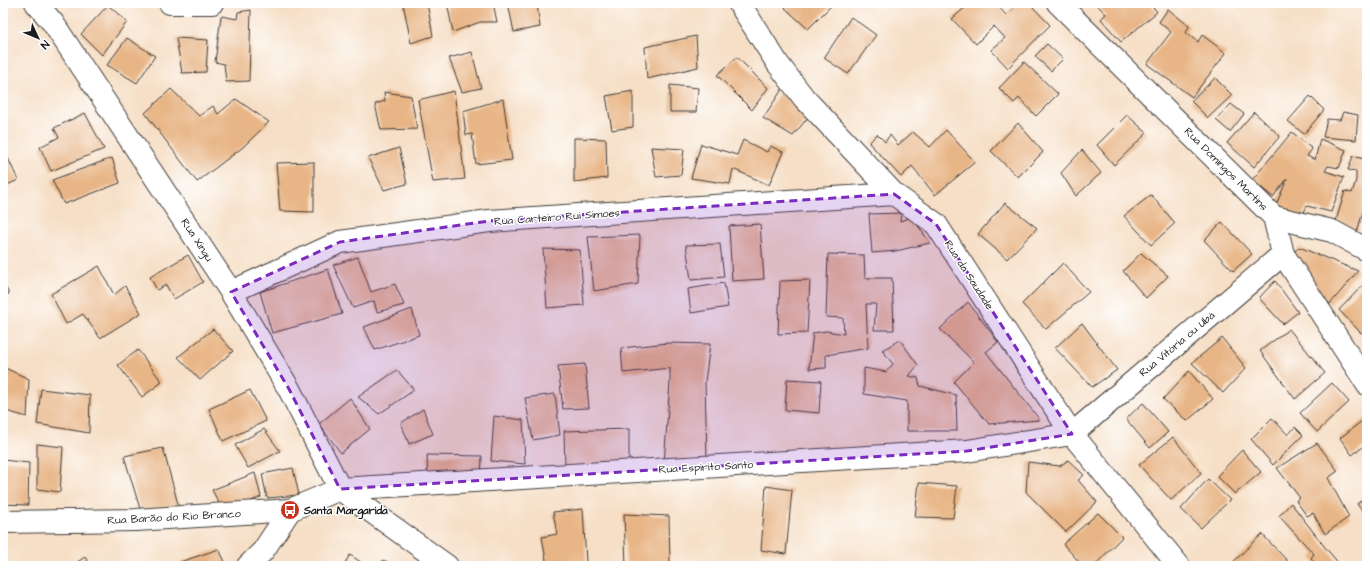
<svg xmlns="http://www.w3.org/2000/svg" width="1370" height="569" viewBox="0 0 1370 569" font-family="'Architects Daughter',sans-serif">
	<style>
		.building { fill: #e8b586 }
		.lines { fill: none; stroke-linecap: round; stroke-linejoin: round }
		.minor-casing { stroke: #3d3936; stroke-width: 24 }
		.tertiary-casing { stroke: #3d3936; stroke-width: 24 }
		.minor { stroke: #fff; stroke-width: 22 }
		.tertiary { stroke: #fff; stroke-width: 22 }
		.marked { fill: #7b2cbf; fill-opacity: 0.2; stroke: #7b2cbf; stroke-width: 3; stroke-dasharray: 8 5; stroke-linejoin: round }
		.labels { text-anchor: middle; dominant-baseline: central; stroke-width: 3; stroke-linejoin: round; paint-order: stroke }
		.street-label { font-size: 11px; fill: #1c1c1c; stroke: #fff }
		.poi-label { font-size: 11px; font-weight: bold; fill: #1c1c1c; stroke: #fff; text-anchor: start }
	</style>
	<rect width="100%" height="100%" fill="#fff"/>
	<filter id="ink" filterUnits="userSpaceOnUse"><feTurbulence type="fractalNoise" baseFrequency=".025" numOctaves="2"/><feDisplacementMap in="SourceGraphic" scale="8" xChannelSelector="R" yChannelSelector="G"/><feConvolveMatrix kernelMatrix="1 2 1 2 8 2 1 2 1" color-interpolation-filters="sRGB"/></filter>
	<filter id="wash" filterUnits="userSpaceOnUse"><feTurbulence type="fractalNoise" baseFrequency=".012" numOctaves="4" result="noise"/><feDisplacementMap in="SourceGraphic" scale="16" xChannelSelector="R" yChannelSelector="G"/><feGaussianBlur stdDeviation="0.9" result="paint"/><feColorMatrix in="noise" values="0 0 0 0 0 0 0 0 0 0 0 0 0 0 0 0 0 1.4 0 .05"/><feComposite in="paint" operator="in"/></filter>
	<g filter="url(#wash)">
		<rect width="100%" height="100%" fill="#f6dfc6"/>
		<g id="blocks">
			<!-- building -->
			<path class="building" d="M403,3h24l6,33 -22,7z
				M447,3h46l4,19h-17l-27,10z
				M508,3h29l3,24 -26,5z
				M790,3h44l-26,26 -23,-21z
				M970,3h25l11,12 13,-12h10l21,22 -42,43 -17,-18 14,-12 -11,-12 -18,18 -24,-25z
				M1095,3h55l7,9 -36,30 -20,-23 5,-5z
				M108,5l19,17 -25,33 -21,-21z
				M1168,9l21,17 -3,7 12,9 4,-7 24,18 -34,44 -45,-33 24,-32 -12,-10z
				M251,10l-2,71 -23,1 -2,-18 -9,-2 6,-46 16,3 1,-7z
				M851,17l25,18 -28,39 -24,-16z
				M696,36l2,31 -51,12 -2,-32z
				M127,38l28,18 -18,27 -30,-18z
				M176,38l32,2 -2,32 -24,1z
				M1047,44l16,15 -12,12 -16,-15z
				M472,52l9,36 -19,4 -13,-34z
				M737,57l31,31 -16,22 -35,-35z
				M1024,62l34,32 -22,22 -17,-18 -5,5 -15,-15z
				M1215,78l17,17 -24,23 -17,-17z
				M670,85l28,3 -2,24h-26z
				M783,88l30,23 -20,25 -30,-18z
				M171,89l28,27 14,-10 5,8 18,-15 33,23 -26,25 -46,35 -52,-69z
				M454,91l11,88 -32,3 -15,-82z
				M633,91v36l-21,3 -6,-34z
				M384,92l27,4 6,33 -36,1 -6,-26 10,-3z
				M1310,96l14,14 -20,24 -16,-13z
				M503,99l9,61 -36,4 -4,-30 -6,1 -3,-24z
				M1231,104l13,10 -14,18 -14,-12z
				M1254,112l26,24 -26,31 -27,-24z
				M1343,112l15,3 -2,25 -33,-3 4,-18 13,1z
				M85,113l19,36 -53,22 -11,-24 19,-10 -5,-9z
				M1127,115l20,18 -33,32 -17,-20z
				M1018,123l25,29 -25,25 -27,-26z
				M946,130l29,32 -40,33 -23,-29 -11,11 -32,-34 8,-9 8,8 5,-7 8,10 15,-13 17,15z
				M1292,132l20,17 -5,7 8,4 5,-21 26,11 -7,18 -11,-2 -3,5 19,6 -13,35 -24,-6 -6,12 -25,-13 11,-26 -14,18 -21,-17z
				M574,138l32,1 1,39 -33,4z
				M743,140l24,12 3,-6 13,6 -14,33 -36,-16 -3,15 -39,-6 10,-34 36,11z
				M3,147l15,33 -15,7z
				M651,147l33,2 -3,26 -25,2z
				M399,148l8,36 -23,6 -16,-32z
				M1082,150l19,23 -25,23 -15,-23z
				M1353,156l14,4v38l-10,34 -22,-8 10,-33 7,2 4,-13v-9l-8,-1z
				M112,158l8,25 -56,21 -12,-24z
				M314,162v50l-34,-1 -4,-48z
				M1151,195l24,28 -24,22 -27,-29z
				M1005,203l32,25 -30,31 -29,-25z
				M901,213l-1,8 12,-4 18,26 -34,8 -24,2 -3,-39z
				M1222,222l30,32 -19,17 -29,-31z
				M760,224l4,55 -32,2 -3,-55z
				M640,235l-2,49 -44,7 -6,-54z
				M720,244l4,33 -33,3 -5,-35z
				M1299,247l59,24 -28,33 -43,-45z
				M543,249l37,1 4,55 -37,3z
				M1141,253l27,23 -22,22 -23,-27z
				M828,254l36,1 1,23h27l2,52h-20l2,-26h-10l2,44 -42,7v13l-17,1 4,-36 13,-2 18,3 -1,-16 -17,-1z
				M188,255l15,27 -29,17 -8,-14 -9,5 -7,-13z
				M358,257l13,35 24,-8 9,21 -27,7 -3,-11 -21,7 -20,-43z
				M1063,263l26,29 -43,37 -24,-25z
				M99,266l15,29 11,-9 16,27 -41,25 -17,-24 -17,10 -15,-30z
				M328,269l14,45 -70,19 -12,-41z
				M810,280l-3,53 -29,1 2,-53z
				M1275,281l23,31 -15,12 -24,-26z
				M3,282l6,12 -6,2z
				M724,283l4,24 -37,6 -3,-24z
				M1363,285l4,4v39l-6,5 -22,-23z
				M968,302l30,40 -12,10 54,68 -51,4 -35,-42 20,-20 -34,-33z
				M412,309l7,26 -44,15 -11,-23z
				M1082,323l35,47 -25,17 -37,-39z
				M213,329l20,22 -33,29 -22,-23z
				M1289,329l36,44 -30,26 -35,-48z
				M1222,338l24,30 -23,25 -31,-30z
				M900,340l18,25 -9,11 9,2 2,8 36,9 1,36h-50v-30l-43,-7v-26l22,4 7,-8 -11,-14z
				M668,343l42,1 -5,38 2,77 -43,4 6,-81v-14l-47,5 -2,-25z
				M138,350l24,32 -20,15 -24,-32z
				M585,364l4,44 -26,1 -5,-43z
				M5,368l24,11 -2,38 -21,-6 -1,-9h-2z
				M397,370l17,20 -35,24 -21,-17z
				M1189,371l24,28 -26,22 -24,-22z
				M787,379l34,2 -2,32 -34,-3z
				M1332,383l17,19 -32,30 -17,-19z
				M41,389l49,6 -1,38 -52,-9z
				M250,390l16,31 -43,20 -14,-32z
				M555,394l5,41 -27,5 -8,-42z
				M350,398l20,31 -29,24 -22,-29z
				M1143,403l25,29 -18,16 -24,-29z
				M423,409l10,25 -24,10 -8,-21z
				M494,416l29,4 2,44 -34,-3z
				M1367,417v27l-15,11 -12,-17z
				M1272,418l16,17 7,-8 8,8 -30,30 -22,-26z
				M264,429l16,22 -32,17 -13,-23z
				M629,429v35l-64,3 -1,-36z
				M1173,437l28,36 -30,27 -32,-35z
				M1317,443l21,28 -10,7 21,39 -24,17 -12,-21 -6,3 -11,-15 4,-3 -23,-30z
				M37,444l26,3 -3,45 -23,-3z
				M163,448l16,60 -38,4 -17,-56z
				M1242,450l19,22 -26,22 -18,-18z
				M427,455l55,1 -1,23 -53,1z
				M3,460l26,3 -1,42 -25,-1z
				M1068,460l16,15 -6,5 19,22 -31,30 -40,-40 2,-30 32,4z
				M293,468l6,27 -32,3 -5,-24z
				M255,473l6,24 -37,15 -12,-22z
				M1208,479l22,21 -29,28 -20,-19z
				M919,483l38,3 -4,32 -38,-1z
				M766,486l26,4 -6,64 -25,-4z
				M1367,496v20l-10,-12z
				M1291,503l33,43 17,20h-24l-6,-8 3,-4 -35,-38z
				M583,509l3,53 -10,4h-29l-5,-29 15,-3 -4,-22z
				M1098,513l24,24 -28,29h-11l-20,-22z
				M624,514l45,2 1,50h-44z
				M1262,534l30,32h-63z
				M219,549l8,17h-45l-2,-4z
				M350,555l17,11h-24z
				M85,557l6,9h-20z
				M383,560l14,6h-16z
				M1367,560v6h-8z"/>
		</g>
	</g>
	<g filter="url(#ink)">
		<use href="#blocks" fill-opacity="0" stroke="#3d3936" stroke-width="1"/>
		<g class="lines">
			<defs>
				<path id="minor" d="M36,3l17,20 178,269 58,97 51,100 107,77
					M170,3h42
					M739,3l39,61 26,34 90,96 42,30 136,210 211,-180
					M1058,3l216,214 9,37 84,130
					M1274,217l58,14 35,19
					M231,292l109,-50 149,-21 405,-27
					M248,566l15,-15 27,-41"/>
				<path id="tertiary" d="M3,522l133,-2 154,-10 50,-21 627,-38 105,-17 107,132"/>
			</defs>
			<!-- minor casing -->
			<use href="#minor" class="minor-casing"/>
			<!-- tertiary casing -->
			<use href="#tertiary" class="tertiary-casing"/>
			<!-- minor -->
			<use href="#minor" class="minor"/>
			<!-- tertiary -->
			<use href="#tertiary" class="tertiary"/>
		</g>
	</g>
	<!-- marked area -->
	<path class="marked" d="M894,194l42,30 136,210 -105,17 -627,38 -51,-100 -58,-97 109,-50 149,-21z"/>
	<!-- icons -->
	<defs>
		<symbol id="bus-disc" viewBox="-11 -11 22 22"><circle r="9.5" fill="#c8321e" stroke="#fff"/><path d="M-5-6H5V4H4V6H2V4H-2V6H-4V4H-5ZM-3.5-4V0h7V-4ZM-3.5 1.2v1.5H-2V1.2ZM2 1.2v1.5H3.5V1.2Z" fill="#fff"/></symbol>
	</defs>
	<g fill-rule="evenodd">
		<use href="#bus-disc" x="279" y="499" width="22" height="22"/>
	</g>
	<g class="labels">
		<!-- street labels -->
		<g class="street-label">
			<text transform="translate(1226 169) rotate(45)">Rua Domingos Martins</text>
			<text transform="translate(557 217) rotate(-4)">Rua Carteiro Rui Simoes</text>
			<text transform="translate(197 240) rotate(57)">Rua Xingu</text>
			<text transform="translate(969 275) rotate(57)">Rua da Saudade</text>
			<text transform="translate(1177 344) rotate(-40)">Rua Vitória ou Ubá</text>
			<text transform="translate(706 467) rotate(-3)">Rua Espírito Santo</text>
			<text transform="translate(174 517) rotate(-3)">Rua Barão do Rio Branco</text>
		</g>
		<!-- poi labels -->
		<g class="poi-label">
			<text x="304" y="510">Santa Margarida</text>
		</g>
	</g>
	<!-- margin -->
	<rect width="1370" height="569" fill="none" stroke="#fff" stroke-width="16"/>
	<!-- north arrow -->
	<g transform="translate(38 38) rotate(134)" stroke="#ffffff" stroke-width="3" paint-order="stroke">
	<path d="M0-3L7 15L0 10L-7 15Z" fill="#1c1c1c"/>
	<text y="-6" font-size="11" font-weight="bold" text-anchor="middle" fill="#1c1c1c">N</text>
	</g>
</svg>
